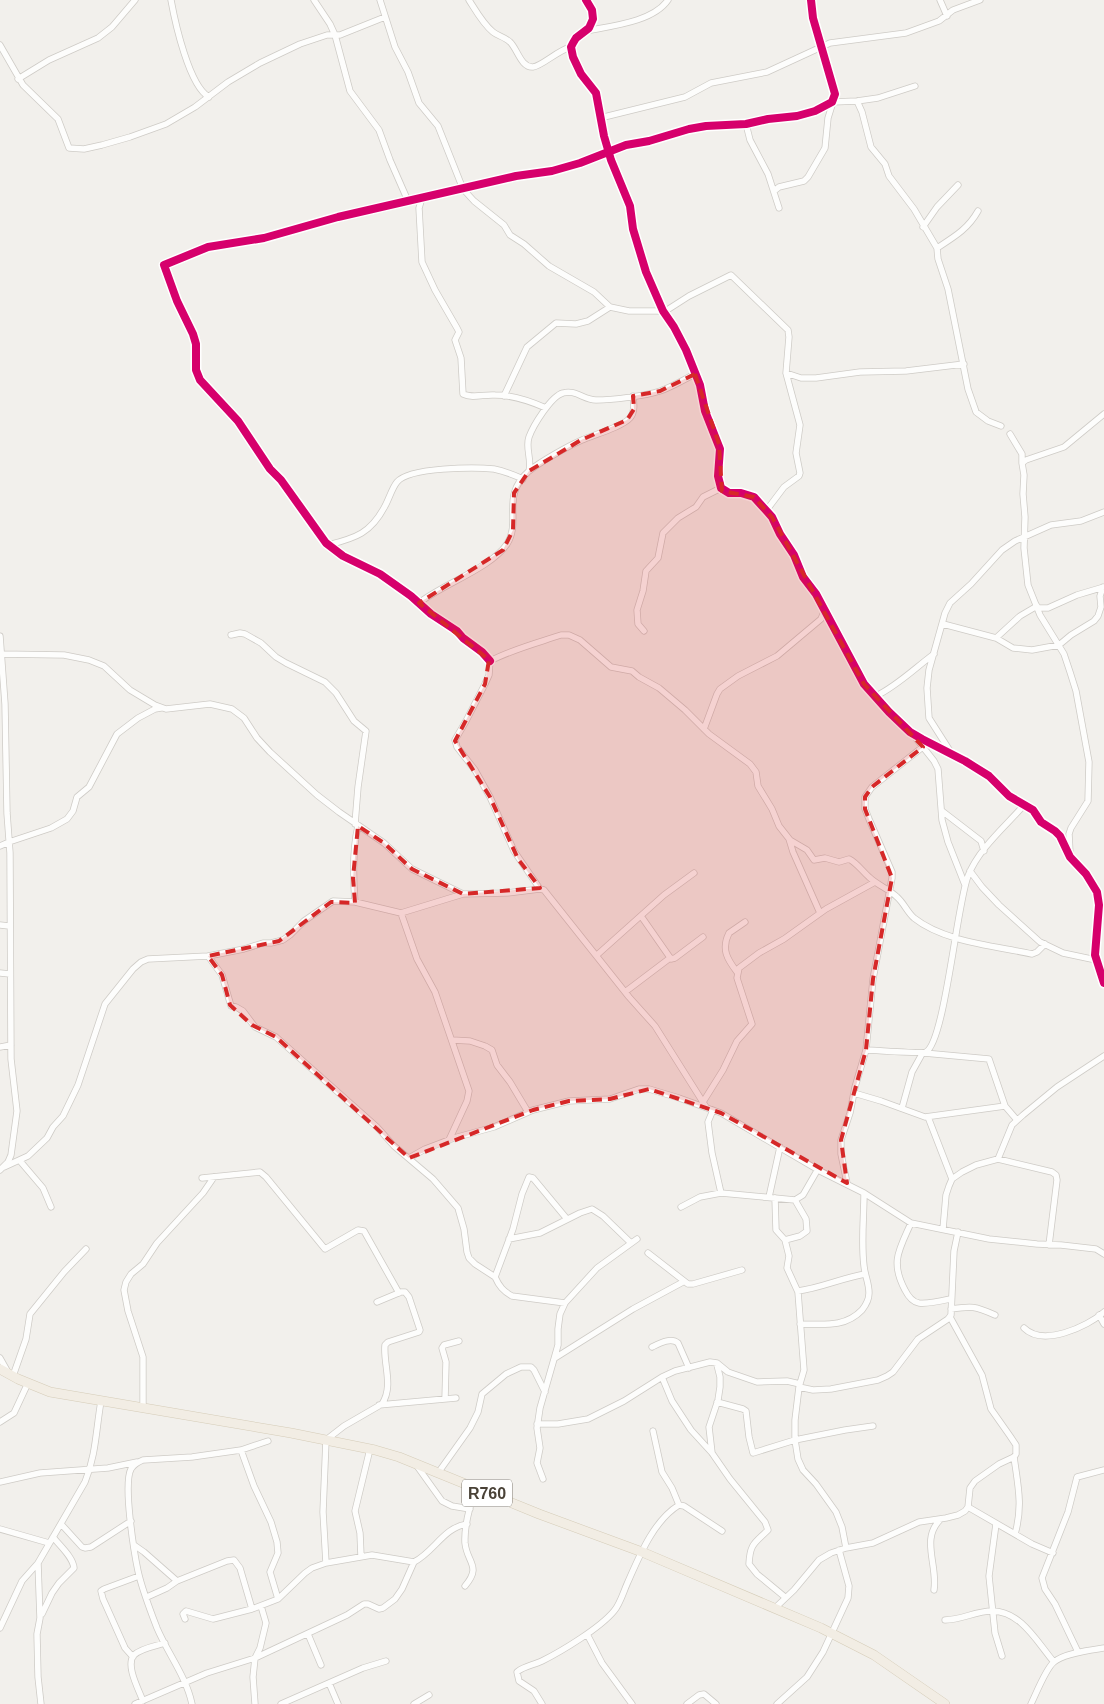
<svg xmlns="http://www.w3.org/2000/svg" width="1104" height="1704" viewBox="0 0 1104 1704" font-family="Helvetica,sans-serif">
	<style>
		.lines { fill: none; stroke-linecap: round; stroke-linejoin: round }
		.street-casing { stroke: #cecbc6; stroke-width: 7 }
		.primary-casing { stroke: #d5ccb8; stroke-width: 10 }
		.street { stroke: #fdfdfc; stroke-width: 5.5 }
		.primary { stroke: #f2ede4; stroke-width: 9 }
		.cycleway-casing { stroke: #fff; stroke-width: 11 }
		.cycleway { stroke: #d6006c; stroke-width: 8 }
		.marked { fill: #d62828; fill-opacity: 0.2; stroke: #d62828; stroke-width: 4; stroke-dasharray: 10 6; stroke-linejoin: round }
		.labels { text-anchor: middle; dominant-baseline: central; stroke-width: 4.5; stroke-linejoin: round; paint-order: stroke }
		.shield { fill: #fff; stroke: #807b73; stroke-width: 1 }
		.shield-label { font-size: 16px; font-weight: bold; fill: #4a4237 }
	</style>
	<rect width="100%" height="100%" fill="#f2f0ec"/>
	<g class="lines">
		<defs>
			<path id="street" d="M171,0c4,22 18,86 38,97
				M314,0l16,24 5,11 15,56 29,39 11,30 18,41
				M380,0l15,47 13,25 11,31 19,23 25,63 11,12 30,24 6,10 14,9 25,22 45,26 16,15 19,4h34
				M469,0c7,11 14,24 24,32 5,4 12,5 17,10 7,6 11,26 23,25 9,-1 25,-17 38,-20
				M586,0l6,10 1,9 -4,9 -13,10 -3,5 -2,4 2,10 8,17 15,19 8,43 7,24 19,46 3,23 13,43 17,39 11,16 12,23 14,35 5,26 15,38 -2,27 3,12 8,5h12l13,4 18,20 8,17 14,21 9,22 13,17 48,90 25,28 21,20 12,7 43,22 24,15 20,20 24,14 8,12 14,9 5,5 10,21 16,17 11,18 2,13 -4,50 9,28
				M940,0l7,16
				M586,31c25,-5 67,-9 82,-31
				M0,45l23,40 35,34 11,29 15,1 18,-4 28,-8 36,-13 29,-17 33,-25 32,-19 40,-19 27,-9h13l45,-18
				M18,79l31,-19 49,-22 14,-11 23,-27
				M857,101l5,11 9,35 14,17 4,12 25,33 23,39 1,11 10,30 20,100 7,20 1,3 12,9 13,5
				M600,118l85,-21 26,-14 56,-11 63,-29 76,-10 33,-12 14,-11 27,-10
				M746,124l4,16 18,34 11,34
				M774,191l5,-4 25,-6 4,-4 17,-29 3,-30 5,-16 24,-1 21,-3 37,-12
				M422,198l-3,10 3,54 13,28 22,38 2,4 -4,8 6,18 2,36c10,5 21,0 32,1 18,0 35,6 51,13
				M923,227l14,-20 21,-22
				M937,248c17,-11 31,-19 41,-37
				M664,312l25,-16 42,-21 57,55 1,7 -3,36 14,52 -4,28 4,20 -1,3 -15,11 -18,24
				M786,373l15,5h15l44,-6 46,-1 58,-7
				M504,396l23,-49 29,-24 20,1 12,-3 22,-14
				M1010,434l12,20v9
				M529,471c3,-12 -4,-23 0,-34 4,-11 22,-41 34,-44 12,-4 21,7 33,7 16,0 49,-4 64,-9 12,-4 23,-11 35,-17
				M328,545c28,-7 43,-12 57,-39 4,-7 7,-18 12,-24 12,-15 79,-15 97,-13 10,2 20,6 29,10
				M419,603c24,-19 72,-35 88,-59 15,-24 -7,-48 22,-73 11,-9 39,-25 53,-31 11,-5 40,-13 48,-22 5,-6 4,-14 3,-22
				M1038,608h10l29,-13 27,-8
				M943,624l53,14 17,10 19,2 27,-5 12,-10 23,-14 4,-5 3,-9 -1,-11 3,-9
				M644,631l-6,-7 -1,-14 6,-19 3,-20 12,-13 5,-25 15,-15 18,-11 7,-10 18,-9
				M231,635l9,-2 5,1 16,9 15,14 10,6 39,19 11,11 18,28 12,10 -8,56 -3,37
				M0,636l5,68 2,109 3,40 1,206 6,52 -6,44 -3,7 -8,8
				M996,638l24,-22 17,-10
				M0,654l64,1 25,5 15,6 26,24 25,15 11,4 44,-5 22,5 12,9 13,20 13,14 47,43 22,17 45,31 28,26 51,25 44,-1 33,-4 4,1 85,107 26,29 51,81
				M490,661l-8,-9 -19,-14 -6,-7 -26,-17 -20,-18 -31,-22 -37,-18 -17,-13 -45,-63 -11,-11 -32,-48 -38,-41 -4,-10v-26l-3,-10 -16,-33 -13,-36 44,-18 56,-9 74,-21 178,-41 36,-5 28,-8 46,-18 23,-4 40,-12 17,-3 40,-2 22,-5 29,-3 18,-5 17,-9 3,-8 -22,-76 -2,-18
				M876,696c21,-10 39,-28 58,-42
				M704,729l13,-35 3,-5 18,-13 39,-20 44,-37 4,-10
				M915,737l19,24 4,8 4,51 6,22 17,43
				M950,751l-21,-33 -2,-30 2,-18 16,-57 5,-10 21,-19 31,-34 13,-9 36,-16 30,-4 23,-9
				M942,811l39,30 3,10
				M789,839l4,13 27,61
				M9,842l42,-14 16,-9 6,-8 4,-14 12,-10 28,-53 21,-16 17,-9 6,-1
				M0,846l9,-4
				M1070,852l-1,-18 2,-6 17,-27 1,-39 -13,-71 -6,-19 -6,-18 -24,-39 -12,-30 -4,-37 1,-31 -2,-23 1,-19 -2,-12 4,-3 38,-13 40,-33
				M970,871l12,16 17,18 41,37 23,11 33,7
				M540,889l-26,-38 -24,-54 -15,-27 -18,-23 -2,-7 11,-19 19,-37 4,-9 1,-14c23,-12 47,-18 71,-26h8l11,5 31,27 21,4 7,6 20,11 26,22 24,24 41,30 6,8 2,14 14,23 7,17 11,14 17,10 7,10 11,-2 14,4 10,-3c8,4 13,12 20,18 8,8 20,12 28,20 7,6 10,15 17,21 30,24 82,28 118,36l5,-2 8,-8
				M355,902c-2,-25 -3,-51 3,-76
				M401,913l16,46 18,33 34,99 -2,10 -18,39
				M641,916l30,43 4,-1 28,-21
				M0,925l9,1
				M597,955l67,-60 30,-22
				M208,956l36,-7 19,-6h8l12,-3 7,-5 14,-14 29,-20 22,1 46,11 62,-19
				M737,972c-10,-13 -16,-23 -8,-39l16,-11
				M0,973l10,1
				M625,992l45,-34
				M452,1040l18,1 15,5 7,4 5,15 13,17 18,30
				M0,1047l11,-2
				M866,1050c8,0 57,4 60,2 19,-11 31,-149 42,-176 11,-28 38,-50 57,-72
				M924,1053l65,6 16,47 12,14
				M854,1093l27,8 44,16 80,-11
				M703,1102l20,-32 14,-29 15,-17 -15,-46 2,-10 20,-15 25,-14 42,-30 49,-27
				M902,1108l10,-36 10,-18
				M713,1110l-5,12 4,31 9,40
				M928,1117l24,62
				M409,1158l16,-9 29,-11 40,-11 39,-17 36,-9 41,-2 29,-10h10l30,9 42,15 99,58 44,22 47,30 78,16 48,5 24,1 35,4 8,5
				M998,1159l14,-34 11,-10 34,-28 47,-31
				M20,1161l23,27 8,19
				M4,1167l24,-11 19,-18 6,-11 10,-11 15,-31 27,-81 28,-35 8,-7 7,-3 60,-3 14,19 9,31 5,1 7,4 12,16 21,10 101,90 17,19 39,33 25,29 6,21 3,23 2,6 6,6 20,13
				M202,1178l58,-6 6,5 59,72 33,-19 6,1 35,62
				M847,1183l-6,-29v-14l9,-27 5,-26 11,-37 7,-71 19,-101v-6l-23,-53 -4,-10v-12l7,-10 57,-45
				M769,1197l11,-50
				M775,1198l1,32 9,10 4,16 -2,12 11,24 6,78 -5,17 -4,33v20l3,19 5,11 13,14 20,28 6,15 4,21
				M681,1207l19,-10 21,-4 74,7 8,-5 15,-26
				M911,1223c-12,27 -21,39 -6,67 3,6 7,12 14,13 9,1 22,-2 31,-4
				M943,1229l3,-34 3,-9 3,-7 10,-7 14,-7 22,-6 54,13 4,3 1,5 -8,65
				M509,1239l31,-6 40,-20 12,-4 11,7 28,27
				M785,1240l15,-4 7,-5 -1,-12 -11,-19
				M648,1253l40,31h5l49,-14
				M798,1291c23,-3 44,-13 67,-17
				M565,1303l-53,-7c-9,-5 -13,-10 -17,-19l18,-48 9,-35 7,-17 4,1 34,41
				M951,1309c21,-3 24,-3 44,6
				M1099,1315l5,9
				M800,1324c23,0 45,4 62,-14 4,-5 7,-11 7,-17 0,-10 -4,-17 -5,-27 -3,-24 0,-49 0,-73
				M1024,1328c19,19 63,-1 80,-16
				M652,1347c8,-4 19,-10 26,-4l11,25
				M0,1358l9,16
				M555,1358l78,-49 50,-27
				M13,1376l13,-37 4,-25 34,-42 22,-23
				M662,1377l10,24 19,29 21,23 18,26 35,43 3,8c-13,13 -18,13 -19,34l8,10 28,23
				M799,1387l14,3 18,-1 47,-9 9,-4 6,-4 25,-33 30,-20 3,-4 3,-64 4,-19
				M445,1399l1,-37 -4,-14 2,-3 15,-4
				M717,1402l26,7 3,2 3,26 4,16 42,-13 50,-10 28,-4
				M379,1405l77,-7
				M143,1407v-50l-15,-46 -4,-21 2,-8 5,-8 12,-10 14,-21 46,-50 11,-16
				M0,1422l14,-9 14,-30
				M537,1424h21l30,-5 36,-18 38,-24 13,-6 35,-9 7,1 11,9 29,10 30,-1 13,3
				M653,1431l9,41 10,16 7,17
				M241,1450l13,36 17,36 6,20 1,11 -8,19 8,27
				M712,1453l-3,-26 9,-27 2,-13v-10l-3,-12
				M1014,1457c4,29 9,49 1,77
				M417,1466l25,35 10,5 18,3
				M438,1473l32,-45 8,-16 4,-18 24,-20 15,-7h10l3,3 11,22
				M543,1479l-6,-16 3,-15 -3,-20 3,-20 18,-63v-16l2,-15 5,-11 32,-35 40,-29
				M0,1482l40,-9 68,-5 29,-6
				M968,1507l64,37 21,9
				M61,1524l21,23 3,1 6,-1 40,-26
				M996,1524l-7,52 6,57 7,23
				M0,1529l49,14
				M134,1545l10,7 33,29
				M361,1556l-1,-23 -5,-22 15,-62
				M38,1563l2,55 -3,16 1,43 3,27
				M326,1563l-3,-51 3,-72 18,-14 38,-22c12,-18 1,-40 3,-59l3,-3 31,-10 1,-2 -11,-33 -4,-5h-4l-24,10
				M465,1586c17,-20 2,-23 0,-43 -1,-18 5,-38 11,-55
				M934,1590c4,-25 -14,-52 7,-71
				M147,1597l20,-9 10,-7 50,-20 7,-1 6,8 12,41
				M775,1608l19,-18 25,-30 12,-7 15,-5 27,-5 46,-21 27,-4 12,-3 7,-4 3,-4 2,-19 5,-7 24,-17 15,-7 2,-3v-9l-6,-9 -19,-27 -9,-34 -32,-58
				M42,1614l10,-21 7,-10 15,-15c-1,-11 -14,-22 -21,-31
				M185,1619l-2,-5 3,-3 27,8 39,-10 26,-10 27,-26 7,-5 14,-5 46,-8 42,7c20,-10 30,-35 53,-38
				M945,1620c16,0 31,-9 47,-9 29,0 45,31 62,51
				M0,1628l22,-47 16,-18 47,-81c11,-27 11,-52 16,-81
				M308,1634l13,31
				M587,1634l15,29 30,41
				M1078,1652l-23,-48 -10,-15 -3,-11 26,-66 9,-35 27,-7
				M133,1657l-8,-9 -22,-49 -2,-8 3,-2 35,-13
				M329,1683l9,21
				M143,1701c-4,-11 -18,-36 -9,-46 7,-7 22,-9 31,-12
				M135,1704l72,-31 48,-15 92,-43 17,-11h4l11,5 4,-1 12,-9 7,-10 12,-27
				M192,1704c-6,-28 -24,-50 -35,-76 -7,-18 -15,-39 -19,-57 -4,-19 -15,-87 -7,-102 3,-5 7,-7 12,-9l49,-3 49,-7 27,-9
				M255,1704l-2,-27 2,-19 5,-10 6,-25 -5,-17
				M281,1704l82,-36 23,-7
				M414,1704l15,-9
				M542,1704l-8,-13 -15,-10 -2,-9c7,-6 17,-7 25,-11 20,-10 58,-33 72,-50 6,-7 9,-18 13,-27 12,-27 26,-63 52,-79l5,1 38,25
				M687,1704l12,-9 5,-1 12,10
				M777,1704l30,-27 16,-25 25,-54 1,-12 -10,-36
				M1031,1704c5,-10 15,-36 23,-42 10,-9 37,-12 50,-14"/>
			<path id="primary" d="M0,1369l18,10 32,13 241,41 84,17 24,7 140,57 103,38 179,76 53,27 71,49"/>
		</defs>
		<!-- street casing -->
		<use href="#street" class="street-casing"/>
		<!-- primary casing -->
		<use href="#primary" class="primary-casing"/>
		<!-- street -->
		<use href="#street" class="street"/>
		<!-- primary -->
		<use href="#primary" class="primary"/>
		<defs>
			<path id="cycleway" d="M586,0l6,10 1,9 -4,9 -13,10 -3,5 -2,4 2,10 8,17 15,19 8,43 7,24 19,46 3,23 13,43 17,39 11,16 12,23 14,35 5,26 15,38 -2,27 3,12 8,5h12l13,4 18,20 8,17 14,21 9,22 13,17 48,90 25,28 21,20 12,7 43,22 24,15 20,20 24,14 8,12 14,9 5,5 10,21 16,17 11,18 2,13 -4,50 9,28
				M490,661l-8,-9 -19,-14 -6,-7 -26,-17 -20,-18 -31,-22 -37,-18 -17,-13 -45,-63 -11,-11 -32,-48 -38,-41 -4,-10v-26l-3,-10 -16,-33 -13,-36 44,-18 56,-9 74,-21 178,-41 36,-5 28,-8 46,-18 23,-4 40,-12 17,-3 40,-2 22,-5 29,-3 18,-5 17,-9 3,-8 -22,-76 -2,-18"/>
		</defs>
		<!-- cycleway casing -->
		<use href="#cycleway" class="cycleway-casing"/>
		<!-- cycleway -->
		<use href="#cycleway" class="cycleway"/>
	</g>
	<!-- marked area -->
	<path class="marked" d="M695,374l24,70 3,47 32,6 18,20 92,167 59,63 -51,40 -7,10v12l27,69 -19,101 -7,71 -25,90 6,43 -126,-70 -72,-24 -39,10 -41,2 -36,9 -124,48 -133,-121 -24,-12 -22,-20 -8,-30 -14,-19 71,-15 52,-39 24,1 -2,-25 5,-52 26,17 28,26 51,25 77,-6 -22,-29 -28,-62 -35,-56 30,-57 4,-24 -70,-57 84,-53 10,-20 1,-37 15,-22 52,-31 46,-20 7,-11 -1,-13 27,-5z"/>
	<g class="labels">
		<!-- shield labels -->
		<rect class="shield" x="462" y="1479.5" width="50" height="27" rx="4"/>
		<g class="shield-label">
			<text x="487" y="1493">R760</text>
		</g>
	</g>
</svg>
